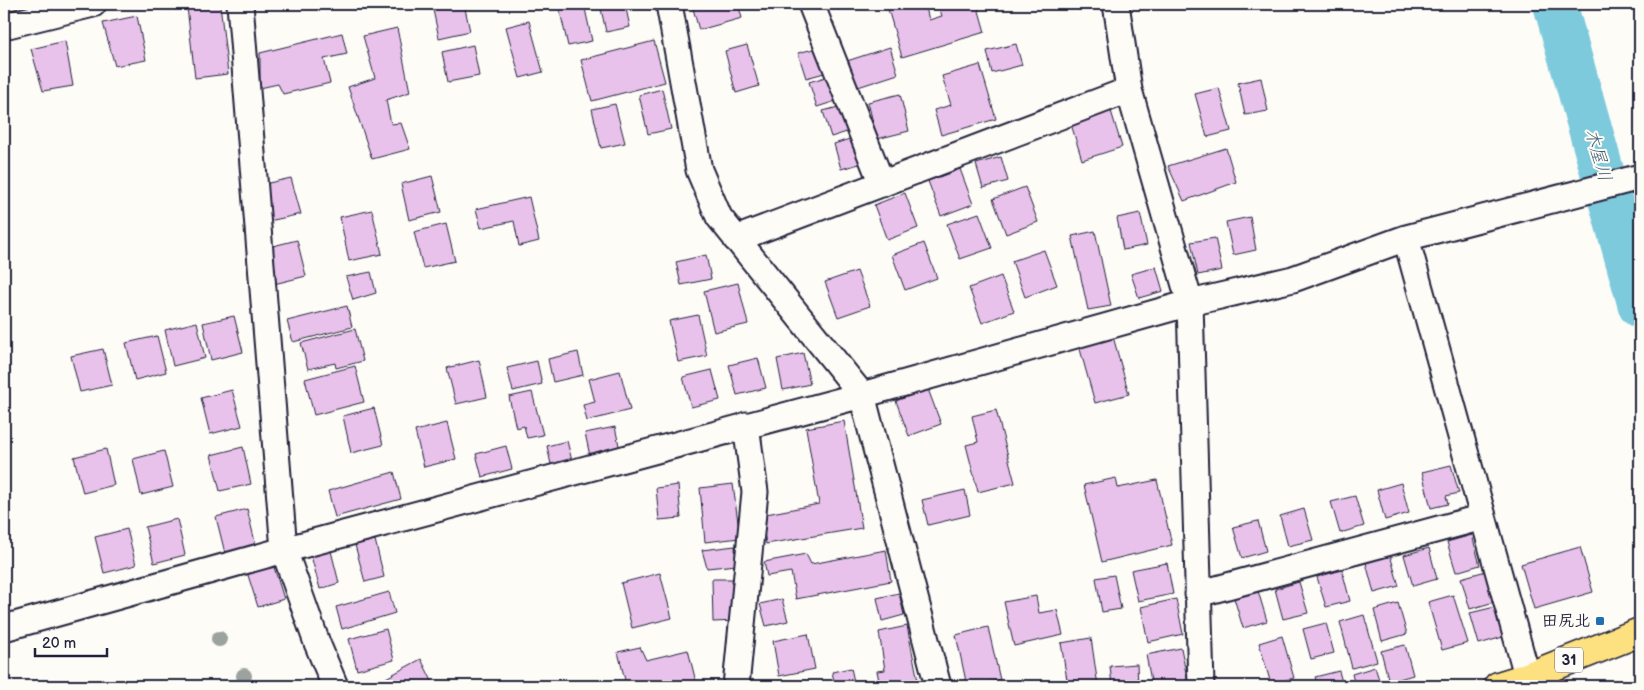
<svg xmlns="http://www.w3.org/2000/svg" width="1644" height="690" viewBox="0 0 1644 690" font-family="'Balsamiq Sans','Klee One',sans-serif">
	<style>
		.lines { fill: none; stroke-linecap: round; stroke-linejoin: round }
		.river { stroke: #7ecadd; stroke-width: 44 }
		.building { fill: #e9c2ec; stroke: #22223b }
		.minor-casing { stroke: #22223b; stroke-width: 29 }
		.major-casing { stroke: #22223b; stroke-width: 31 }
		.minor { stroke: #fdfcf7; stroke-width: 25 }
		.major { stroke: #fde080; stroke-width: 28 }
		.tree { fill: #9ca29e }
		.poi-dot { fill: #1f6fb2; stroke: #fdfcf7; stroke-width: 2 }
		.labels { text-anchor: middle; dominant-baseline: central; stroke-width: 4; stroke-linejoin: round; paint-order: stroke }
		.shield { fill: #fdfcf7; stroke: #646373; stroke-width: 1 }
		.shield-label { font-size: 15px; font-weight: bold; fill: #22223b }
		.poi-label { font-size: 16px; font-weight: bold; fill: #22223b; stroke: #fdfcf7; text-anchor: end }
		.water-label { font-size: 18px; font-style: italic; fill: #425d74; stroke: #fdfcf7 }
	</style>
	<rect width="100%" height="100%" fill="#fdfcf7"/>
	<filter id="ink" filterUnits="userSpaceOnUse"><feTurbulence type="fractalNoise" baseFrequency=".02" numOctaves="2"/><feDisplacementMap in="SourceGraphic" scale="10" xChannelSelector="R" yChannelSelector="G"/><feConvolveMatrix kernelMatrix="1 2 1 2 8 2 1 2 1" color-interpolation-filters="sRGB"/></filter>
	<g filter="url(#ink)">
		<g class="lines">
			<!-- river -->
			<path class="river" d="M1555,4l85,302"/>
		</g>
		<!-- building -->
		<path class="building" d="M220,4l8,70 -33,4 -8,-71z
			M439,4h25l6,27 -31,7 -7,-33z
			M573,4h11l8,37 -24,5 -9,-39z
			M600,4h25l5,23 -24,5z
			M696,4h42l4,14 -43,12 -7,-25z
			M904,4h21l4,16 13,-4 -4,-12h39l8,28 -83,25 -14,-48z
			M137,16l9,44 -31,6 -12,-43z
			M529,21l14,51 -23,6 -14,-51z
			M397,28l13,64 -24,8 5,24 10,-1 9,26 -38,10 -24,-72 27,-9 -12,-42z
			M342,33l5,21 -23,5 6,24 -47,11 -5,-10 -18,4v-35z
			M65,41l8,45 -30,5 -12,-42z
			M654,41l11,41 -73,19 -11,-41z
			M1016,44l6,21 -30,8 -5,-22z
			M473,45l6,31 -31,6 -6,-30z
			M747,45l12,41 -23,7 -11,-42z
			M821,47l7,25 -22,6 -8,-25z
			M890,47l8,27 -43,14 -8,-27z
			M980,65l16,54 -55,16 -7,-25 17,-5 -9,-29z
			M832,75l7,25 -22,7 -8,-25z
			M1261,78l7,33 -23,4 -7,-32z
			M1219,88l12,43 -24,6 -12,-43z
			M662,89l9,40 -23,5 -9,-39z
			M900,94l9,37 -32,8 -9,-37z
			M615,104l10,39 -24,5 -9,-39z
			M846,105l7,25 -22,7 -8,-26z
			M1111,111l11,36 -40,13 -11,-36z
			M856,137l7,26 -22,6 -7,-25z
			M1226,148l10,34 -52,19 -16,-35z
			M1001,157l7,24 -25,7 -7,-24z
			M960,169l13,35 -32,12 -13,-35z
			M432,176l9,36 -32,8 -8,-36z
			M291,178l10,36 -32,7 -9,-36z
			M1025,187l13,35 -32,12 -13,-35z
			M905,193l13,35 -31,12 -13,-35z
			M529,197l10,44 -20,5 -5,-25 -33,7 -5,-19z
			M372,210l10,44 -33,7 -9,-44z
			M979,213l13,35 -32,11 -13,-35z
			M1140,213l7,32 -24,5 -6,-32z
			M1250,217l6,33 -23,5 -7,-33z
			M446,224l9,37 -32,7 -9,-36z
			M1095,231l16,75 -23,4 -16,-74z
			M1215,238l7,32 -24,5 -7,-33z
			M297,240l9,36 -32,8 -9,-36z
			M924,243l13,35 -32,12 -13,-35z
			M1044,250l13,35 -32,12 -13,-36z
			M706,255l5,24 -30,6 -5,-23z
			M1156,267l7,24 -24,7 -8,-24z
			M857,271l13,35 -32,11 -13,-35z
			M371,272l5,21 -23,7 -7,-23z
			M1001,276l13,35 -32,12 -13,-35z
			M738,283l10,41 -34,8 -10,-41z
			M347,306l5,21 -59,15 -6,-21z
			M698,315l9,41 -29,6 -9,-41z
			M234,316l9,36 -32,8 -8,-37z
			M197,322l8,36 -32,8 -8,-36z
			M355,329l8,32 -27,7 -1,-5 -27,6 -7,-26z
			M1112,333l17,61 -34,9 -17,-61z
			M157,336l9,36 -31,8 -9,-37z
			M4,347l6,25 -6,1z
			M103,349l9,36 -32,7 -9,-36z
			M578,352l5,23 -30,7 -5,-23z
			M803,353l7,31 -27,6 -6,-31z
			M758,358l8,30 -29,7 -8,-30z
			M479,360l8,37 -31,7 -9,-36z
			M537,361l5,23 -29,7 -6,-23z
			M355,366l9,36 -50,13 -9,-36z
			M712,370l8,30 -29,7 -8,-30z
			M620,371l10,39 -43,11 -4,-16 12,-3 -6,-23z
			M928,389l13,35 -32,12 -13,-35z
			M232,390l10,36 -32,8 -9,-36z
			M532,392l11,43 -16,3 -3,-12 -8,2 -7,-31z
			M374,408l9,37 -32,8 -8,-37z
			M996,410l19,73 -37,9 -12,-47 12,-3 -6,-26z
			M844,421l18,107 -96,16 -5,-29 58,-11 -13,-76z
			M447,423l9,36 -32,8 -9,-36z
			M615,427l5,23 -30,6 -5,-23z
			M567,441l6,24 -21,4 -5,-23z
			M506,446l6,23 -30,8 -6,-23z
			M243,447l8,37 -31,7 -9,-36z
			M106,449l8,36 -31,8 -9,-36z
			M164,451l9,36 -32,8 -8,-36z
			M1451,465l8,28 -13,3 2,8 -17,4 -9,-36z
			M394,472l7,27 -66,18 -7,-26z
			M1116,478l2,10 39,-8 15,65 -70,17 -18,-77z
			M1401,483l8,30 -24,7 -8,-30z
			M733,484l7,54 -35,4 -5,-54z
			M678,485l3,33 -22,2 -3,-32z
			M965,490l5,25 -42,10 -6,-25z
			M1355,496l9,30 -24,7 -9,-31z
			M247,509l9,37 -31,7 -9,-36z
			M1304,509l9,31 -25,6 -8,-30z
			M177,519l8,36 -31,8 -9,-36z
			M1258,521l8,30 -24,7 -9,-31z
			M127,529l9,36 -32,8 -9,-36z
			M1472,535l8,30 -24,7 -9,-30z
			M375,540l9,37 -19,5 -10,-37z
			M735,546l2,19 -30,3 -5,-18z
			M330,547l9,36 -19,6 -10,-37z
			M1580,547l13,45 -59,17 -13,-45z
			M1429,548l8,31 -24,7 -9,-31z
			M886,550l5,31 -95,18 -5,-27 -24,4 -3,-14 42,-8 5,10z
			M1390,555l9,31 -25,7 -8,-30z
			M1167,563l6,31 -35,7 -7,-31z
			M273,564l11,35 -26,8 -11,-35z
			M1342,570l8,31 -24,6 -9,-30z
			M1486,571l8,31 -24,7 -9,-31z
			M660,573l12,45 -40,10 -11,-45z
			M1114,575l7,34 -19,3 -6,-34z
			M712,579h23l1,42 -23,1z
			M1299,582l9,31 -25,6 -8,-30z
			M1258,591l9,30 -24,7 -9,-30z
			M389,592l6,21 -53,16 -6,-22z
			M899,593l5,22 -22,6 -5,-23z
			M1453,595l15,48 -26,7 -14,-48z
			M1036,596l3,17 18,-3 6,25 -49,11 -10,-44z
			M782,599l6,22 -22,5 -6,-22z
			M1176,599l7,35 -35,8 -7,-35z
			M1398,603l9,31 -25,7 -8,-31z
			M1495,607l8,30 -24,7 -9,-31z
			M1364,615l13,46 -25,7 -12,-46z
			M1326,623l8,30 -23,6 -8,-30z
			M907,626l12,60h-39l-3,-15 8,-1 -6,-38z
			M988,627l12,53 -33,6 -11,-51z
			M386,629l8,31 -37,10 -8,-31z
			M808,634l7,35 -36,7 -6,-35z
			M1282,636l12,42 -23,6 -12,-41z
			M1091,638l7,48h-30l-7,-43z
			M1405,645l8,30 -24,7 -8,-31z
			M640,647l6,13 42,-10 9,36h-81l10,-2 -8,-32z
			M1181,648l7,35 -15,3h-21l-6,-31z
			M421,659l13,26 -47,1 -3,-7z
			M1137,664l1,22h-26l-2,-20z
			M1375,667l6,19h-26l-3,-12z
			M851,668l4,18h-20l-3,-14z
			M1339,671l4,15h-25l-3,-9z
			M374,680l3,6h-17z
			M303,681l1,5h-16z"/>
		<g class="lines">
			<defs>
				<path id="minor" d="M240,4l44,546 33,93 18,43
					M669,4l30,166 20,47 143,178 76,291
					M811,4l71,180
					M1116,4l13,86 61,213 11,383
					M4,26l89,-22
					M1406,238l124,448
					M736,239l393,-149
					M1198,594l285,-77
					M4,628l280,-78 578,-155 328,-92 103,-24 113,-41 234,-61
					M736,686l19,-194 -9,-67"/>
				<path id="major" d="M1498,686l29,-9 113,-45"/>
			</defs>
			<!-- minor casing -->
			<use href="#minor" class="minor-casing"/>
			<!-- major casing -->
			<use href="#major" class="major-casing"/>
			<!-- minor -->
			<use href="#minor" class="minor"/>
			<!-- major -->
			<use href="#major" class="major"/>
		</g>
		<!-- trees -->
		<g class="tree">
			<circle cx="219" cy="639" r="8"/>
			<circle cx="244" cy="676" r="8"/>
		</g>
	</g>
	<!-- markers -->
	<rect class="poi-dot" x="1595" y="616" width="10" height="10" rx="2.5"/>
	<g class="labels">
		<!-- shield labels -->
		<rect class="shield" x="1555" y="647.5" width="28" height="25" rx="4"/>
		<g class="shield-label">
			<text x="1569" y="660">31</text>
		</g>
		<!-- poi labels -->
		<g class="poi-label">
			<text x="1590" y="621">田尻北</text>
		</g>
		<!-- water labels -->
		<g class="water-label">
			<text transform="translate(1598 155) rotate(74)">木屋川</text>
		</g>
	</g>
	<!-- margin -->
	<rect width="1644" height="690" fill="none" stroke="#fdfcf7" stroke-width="20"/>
	<rect x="10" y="10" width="1624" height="670" fill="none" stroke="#22223b" stroke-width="2" filter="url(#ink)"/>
	<!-- scale -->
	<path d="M35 648v8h72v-8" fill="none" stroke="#22223b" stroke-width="2.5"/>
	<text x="42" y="648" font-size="15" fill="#22223b" stroke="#fdfcf7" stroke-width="4" paint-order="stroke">20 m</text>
</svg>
